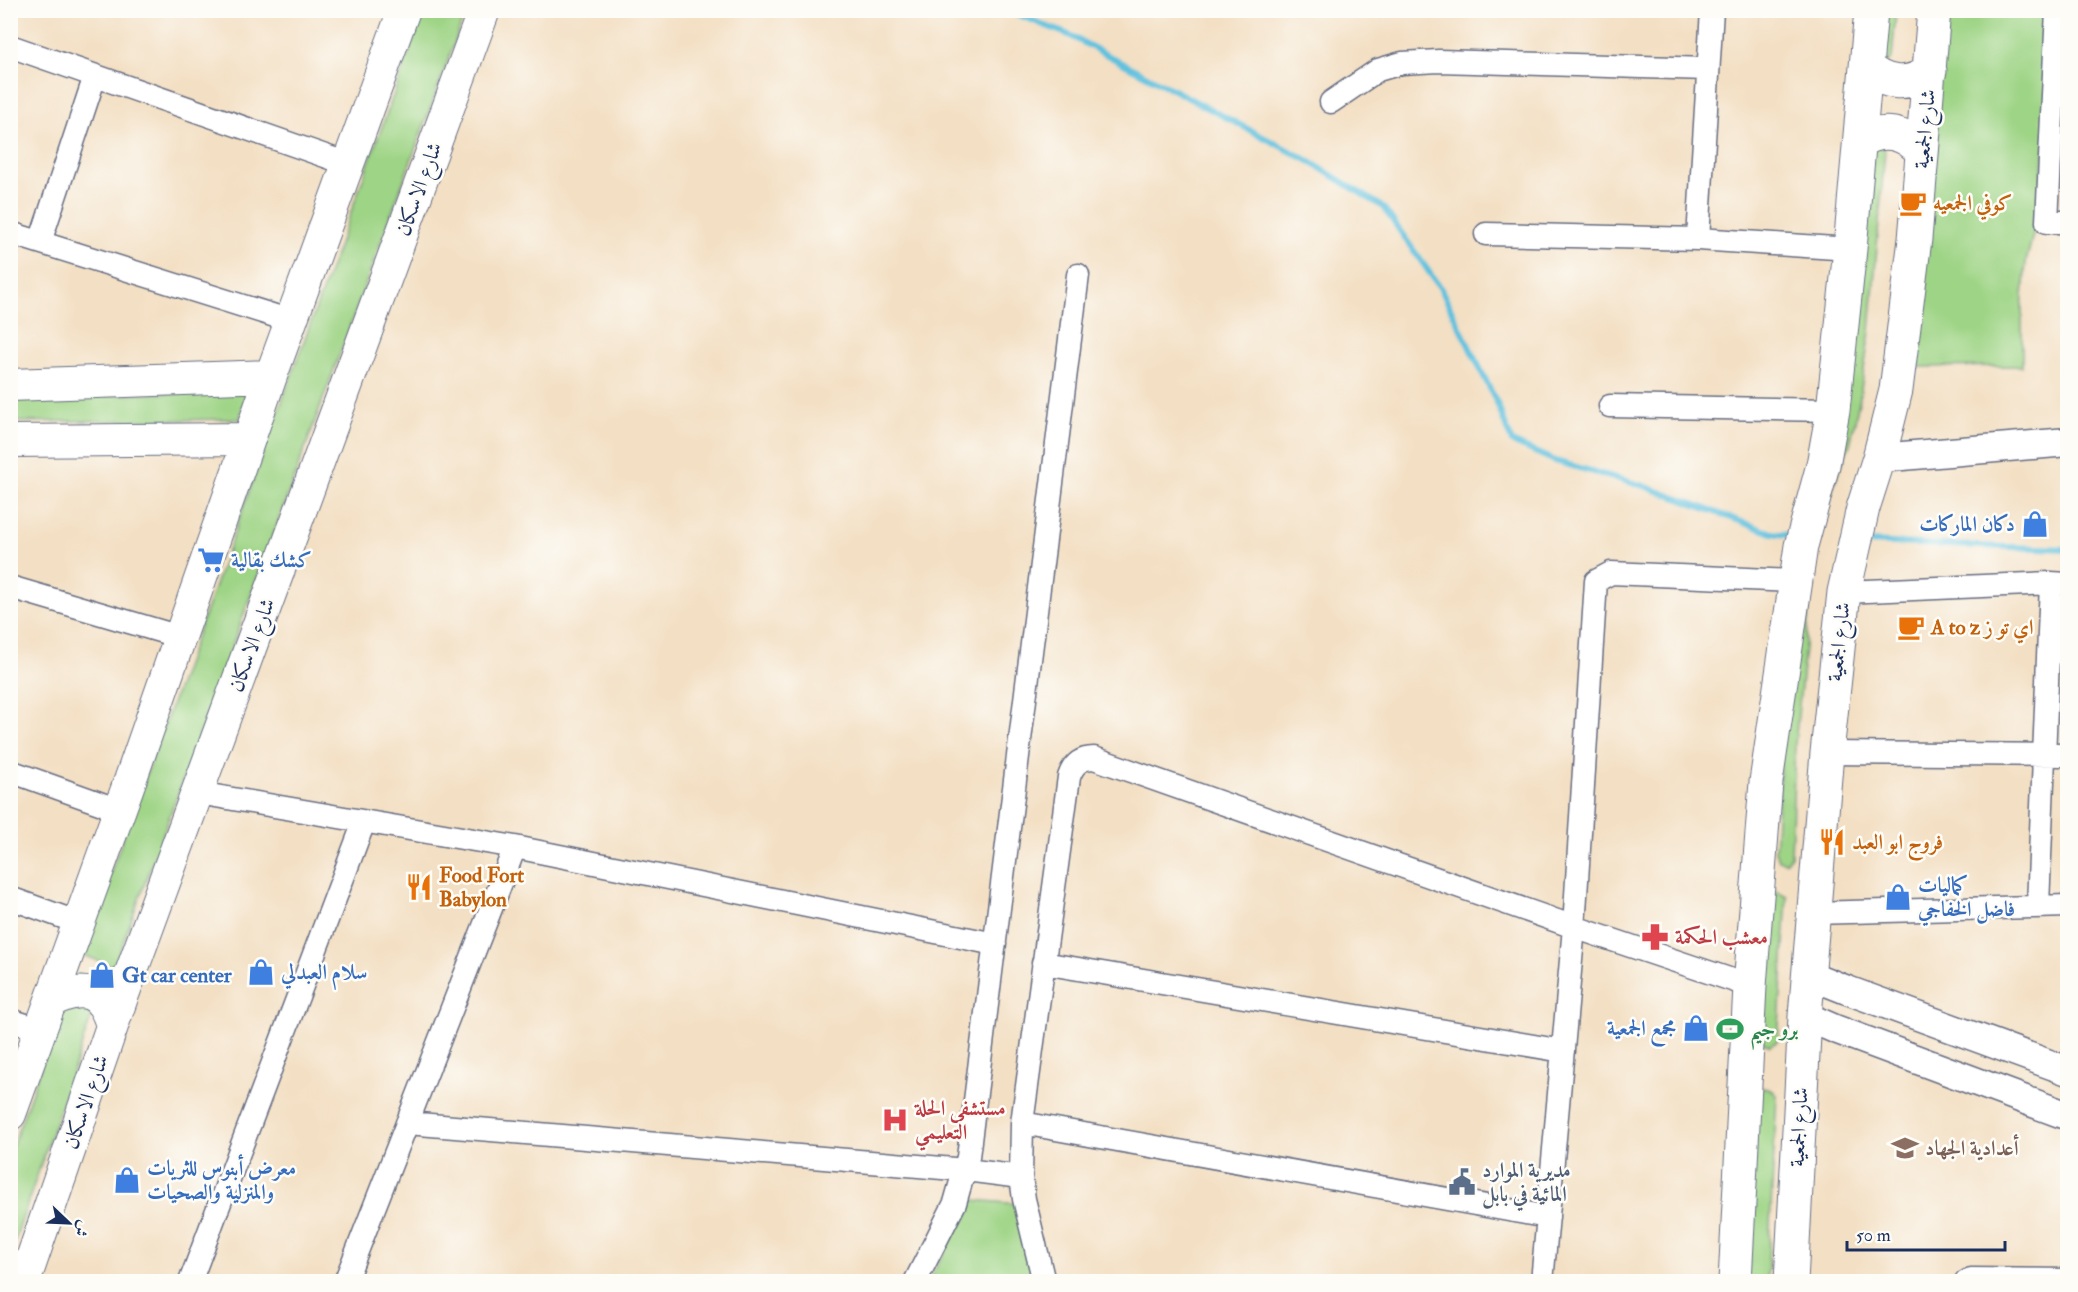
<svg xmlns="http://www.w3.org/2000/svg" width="2078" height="1292" viewBox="0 0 2078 1292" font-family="'IM FELL Double Pica',Amiri,serif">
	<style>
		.green { fill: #9ed485; stroke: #5c8272; stroke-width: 1.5 }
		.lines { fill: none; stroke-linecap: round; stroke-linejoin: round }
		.stream { stroke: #60c1de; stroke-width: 6 }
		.minor-casing { stroke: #676d81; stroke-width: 25 }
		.tertiary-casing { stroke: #676d81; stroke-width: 31 }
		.secondary-casing { stroke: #676d81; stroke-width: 34 }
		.primary-casing { stroke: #676d81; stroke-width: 35 }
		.minor { stroke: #fff; stroke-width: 22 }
		.tertiary { stroke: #fff; stroke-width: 28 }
		.secondary { stroke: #fff; stroke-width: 32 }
		.primary { stroke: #fff; stroke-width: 33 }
		.labels { text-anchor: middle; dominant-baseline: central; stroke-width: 5; stroke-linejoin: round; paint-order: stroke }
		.street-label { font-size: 21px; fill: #1b2f5e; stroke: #fdfcf7 }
		.food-label { font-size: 21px; font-weight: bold; fill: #c56008; stroke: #fdfcf7; text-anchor: start }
		.shop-label { font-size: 21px; font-weight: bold; fill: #366cbe; stroke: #fdfcf7; text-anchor: start }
		.health-label { font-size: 21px; font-weight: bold; fill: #be3a42; stroke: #fdfcf7; text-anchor: start }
		.leisure-label { font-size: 21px; font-weight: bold; fill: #27864d; stroke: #fdfcf7; text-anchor: start }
		.education-label { font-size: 21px; font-weight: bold; fill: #785e54; stroke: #fdfcf7; text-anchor: start }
		.service-label { font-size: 21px; font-weight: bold; fill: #4e5e75; stroke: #fdfcf7; text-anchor: start }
	</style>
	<rect width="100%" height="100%" fill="#fdfcf7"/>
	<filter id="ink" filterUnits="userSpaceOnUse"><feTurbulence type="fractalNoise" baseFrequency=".0167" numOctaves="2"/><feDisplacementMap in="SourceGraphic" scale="12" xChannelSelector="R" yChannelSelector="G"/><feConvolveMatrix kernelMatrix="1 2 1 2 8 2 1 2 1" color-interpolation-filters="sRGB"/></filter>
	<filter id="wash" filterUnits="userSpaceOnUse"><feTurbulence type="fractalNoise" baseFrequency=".008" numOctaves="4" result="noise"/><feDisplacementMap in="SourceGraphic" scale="24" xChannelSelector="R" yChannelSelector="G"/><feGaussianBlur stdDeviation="1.35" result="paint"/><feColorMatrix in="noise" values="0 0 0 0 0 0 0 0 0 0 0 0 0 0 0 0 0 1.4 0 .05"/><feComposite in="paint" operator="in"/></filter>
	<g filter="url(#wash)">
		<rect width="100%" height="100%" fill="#f3dfc3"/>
		<!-- green -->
		<path class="green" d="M424,11h42l-352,956 -33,-13z
			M1878,11h18l-4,47 -6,7 -7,1z
			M1938,11h119l-18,200 -13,51 -4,46v58l-110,1z
			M1878,142l7,8 -15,181 -11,71 -9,42 -16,40 -19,67 -20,193 -4,112 -6,6 -7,-2 -3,-9 8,-129 85,-579z
			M246,391l-6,28 -229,3 -1,-24z
			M1777,891l10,5 -9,145 -8,5 -12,-6 10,-143z
			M65,1000l29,9 -83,243v-102z
			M1762,1088h8l7,7 -10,186 -21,1 10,-187z
			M973,1200l46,4 15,77 -106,1z"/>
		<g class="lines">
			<!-- stream -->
			<path class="stream" d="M1006,10l63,25 238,125 76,47 58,82 56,114 15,39 43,19 89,25 128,47 22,3
				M1864,542l204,7"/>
		</g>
	</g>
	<g filter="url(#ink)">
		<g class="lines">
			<defs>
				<path id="minor" d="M2057,10l-10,212h21
					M10,46l338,118
					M1331,102l47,-32 24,-7 37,-2 269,8
					M10,233l281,88
					M1486,234l212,5 152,10
					M1698,239l14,-229
					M40,242l55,-166
					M1610,406l223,4
					M10,587l170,50
					M1844,592l207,-9 17,1
					M1827,753l241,2
					M10,771l109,39
					M198,793l317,54 -170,435
					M515,847l480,97
					M10,898l69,25
					M2038,906l13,-323
					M1813,913l255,-7
					M1043,963l520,88
					M10,1020l31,10
					M407,1123l559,47 55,7
					M1022,1123l526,94
					M190,1282l174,-460
					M915,1282l40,-79 13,-46 110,-882
					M1044,1282l-20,-83 -3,-22 1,-54 47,-346c4,-12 11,-19 25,-19l480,169 176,59
					M1542,1282l32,-355 22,-346 15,-8 184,8
					M1966,1282l5,-3 97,1"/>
				<path id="tertiary" d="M1879,458l189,-16
					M1809,975l38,15 221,81
					M1805,1016l30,13 233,87"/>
				<path id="secondary" d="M10,385l261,-9
					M10,441l239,-2
					M51,1001c33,-16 50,-11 61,24
					M10,1114l121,-336 140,-402 133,-366
					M24,1282l97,-282 363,-990"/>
				<path id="primary" d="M1866,67c20,18 42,20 64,4
					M1860,141c23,-13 44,-10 62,11
					M1735,1282l15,-296 16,-204 35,-236 22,-81 10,-55 17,-161 21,-239
					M1791,1282l14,-266 22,-263 17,-161 19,-84 16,-50 17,-68 19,-151 19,-229"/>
			</defs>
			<!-- minor casing -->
			<use href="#minor" class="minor-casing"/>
			<!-- tertiary casing -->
			<use href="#tertiary" class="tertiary-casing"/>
			<!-- secondary casing -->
			<use href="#secondary" class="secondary-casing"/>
			<!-- primary casing -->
			<use href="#primary" class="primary-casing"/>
			<!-- minor -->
			<use href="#minor" class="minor"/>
			<!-- tertiary -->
			<use href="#tertiary" class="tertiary"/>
			<!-- secondary -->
			<use href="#secondary" class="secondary"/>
			<!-- primary -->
			<use href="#primary" class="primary"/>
		</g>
	</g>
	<!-- icons -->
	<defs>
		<symbol id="cafe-bare" viewBox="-9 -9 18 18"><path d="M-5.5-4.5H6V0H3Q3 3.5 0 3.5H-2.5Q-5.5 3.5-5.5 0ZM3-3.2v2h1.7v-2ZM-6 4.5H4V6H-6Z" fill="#e8710a" stroke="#fdfcf7" stroke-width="2.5" paint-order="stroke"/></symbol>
		<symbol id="shop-bare" viewBox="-9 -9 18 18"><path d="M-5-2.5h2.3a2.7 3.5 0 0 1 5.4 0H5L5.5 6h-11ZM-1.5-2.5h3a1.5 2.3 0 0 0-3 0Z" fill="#3f7fe0" stroke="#fdfcf7" stroke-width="2.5" paint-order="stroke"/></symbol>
		<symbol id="supermarket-bare" viewBox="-9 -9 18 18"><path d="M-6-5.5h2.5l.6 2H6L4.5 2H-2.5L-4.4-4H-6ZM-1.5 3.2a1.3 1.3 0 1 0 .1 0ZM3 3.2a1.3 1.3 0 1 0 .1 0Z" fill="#3f7fe0" stroke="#fdfcf7" stroke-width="2.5" paint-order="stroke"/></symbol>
		<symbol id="restaurant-bare" viewBox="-9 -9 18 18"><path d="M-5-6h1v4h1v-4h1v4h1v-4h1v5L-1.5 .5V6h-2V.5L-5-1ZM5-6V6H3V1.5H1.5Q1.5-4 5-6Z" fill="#e8710a" stroke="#fdfcf7" stroke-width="2.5" paint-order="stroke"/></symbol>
		<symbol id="pharmacy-bare" viewBox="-9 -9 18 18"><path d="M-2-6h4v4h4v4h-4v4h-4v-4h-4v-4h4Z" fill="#e0444e" stroke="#fdfcf7" stroke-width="2.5" paint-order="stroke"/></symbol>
		<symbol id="stadium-bare" viewBox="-9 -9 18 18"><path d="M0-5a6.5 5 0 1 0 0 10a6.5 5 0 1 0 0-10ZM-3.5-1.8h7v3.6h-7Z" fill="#2e9e5b" stroke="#fdfcf7" stroke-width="2.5" paint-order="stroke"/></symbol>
		<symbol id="hospital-bare" viewBox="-9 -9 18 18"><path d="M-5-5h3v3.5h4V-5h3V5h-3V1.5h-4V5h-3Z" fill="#e0444e" stroke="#fdfcf7" stroke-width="2.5" paint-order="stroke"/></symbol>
		<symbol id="school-bare" viewBox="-9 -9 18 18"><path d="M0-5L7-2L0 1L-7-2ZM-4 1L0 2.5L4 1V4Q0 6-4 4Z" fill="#8d6e63" stroke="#fdfcf7" stroke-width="2.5" paint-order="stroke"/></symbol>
		<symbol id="civic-bare" viewBox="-9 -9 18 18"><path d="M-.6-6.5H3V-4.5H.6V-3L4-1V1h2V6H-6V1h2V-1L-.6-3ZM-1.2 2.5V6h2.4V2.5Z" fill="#5c6f8a" stroke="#fdfcf7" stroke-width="2.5" paint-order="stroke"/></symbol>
	</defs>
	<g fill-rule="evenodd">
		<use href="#cafe-bare" x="1894" y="184" width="38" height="38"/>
		<use href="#shop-bare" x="2016" y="505" width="38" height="38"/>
		<use href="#supermarket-bare" x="192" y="541" width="38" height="38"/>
		<use href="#cafe-bare" x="1892" y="608" width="38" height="38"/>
		<use href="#restaurant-bare" x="1813" y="823" width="38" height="38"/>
		<use href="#restaurant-bare" x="400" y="868" width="38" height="38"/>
		<use href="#shop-bare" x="1879" y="878" width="38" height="38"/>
		<use href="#pharmacy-bare" x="1636" y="918" width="38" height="38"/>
		<use href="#shop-bare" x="242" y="953" width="38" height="38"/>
		<use href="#shop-bare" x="83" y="956" width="38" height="38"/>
		<use href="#shop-bare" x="1677" y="1009" width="38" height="38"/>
		<use href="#stadium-bare" x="1711" y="1010" width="38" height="38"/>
		<use href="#hospital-bare" x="876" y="1101" width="38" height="38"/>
		<use href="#school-bare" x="1886" y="1129" width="38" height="38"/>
		<use href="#shop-bare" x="108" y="1161" width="38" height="38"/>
		<use href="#civic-bare" x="1443" y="1163" width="38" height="38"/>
	</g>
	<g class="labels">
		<!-- street labels -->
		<g class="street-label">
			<text transform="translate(1925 129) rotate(-85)">شارع الجمعية</text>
			<text transform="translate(419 189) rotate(-70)">شارع الاسكان</text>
			<text transform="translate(1839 642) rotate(-84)">شارع الجمعية</text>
			<text transform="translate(252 645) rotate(-70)">شارع الاسكان</text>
			<text transform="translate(86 1102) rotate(-71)">شارع الاسكان</text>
			<text transform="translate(1799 1127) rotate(-87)">شارع الجمعية</text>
		</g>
		<!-- food labels -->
		<g class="food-label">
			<text x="1933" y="203">كوفي الجمعيه</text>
			<text x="1931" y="627">A to z اي تو ز</text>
			<text x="1852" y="842">فروج ابو العبد</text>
			<text x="439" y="875">Food Fort<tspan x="439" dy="24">Babylon</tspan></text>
		</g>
		<!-- shop labels -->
		<g class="shop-label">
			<text x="2015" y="524" text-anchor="end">دكان الماركات</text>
			<text x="231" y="560">كشك بقالية</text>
			<text x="1918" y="885">كماليات<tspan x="1918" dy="24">فاضل الخفاجي</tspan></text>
			<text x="281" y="972">سلام العبدلي</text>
			<text x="122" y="975">Gt car center</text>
			<text x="1676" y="1028" text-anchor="end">مجمع الجمعية</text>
			<text x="147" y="1168">معرض أبنوس للثريات<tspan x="147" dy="24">والمنزلية والصحيات</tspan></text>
		</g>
		<!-- health labels -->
		<g class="health-label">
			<text x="1675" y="937">معشب الحكمة</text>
			<text x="915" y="1108">مستشفى الحلة<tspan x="915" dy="24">التعليمي</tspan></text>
		</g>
		<!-- leisure labels -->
		<g class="leisure-label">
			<text x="1750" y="1029">برو جيم</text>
		</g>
		<!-- education labels -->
		<g class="education-label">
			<text x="1925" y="1148">أعدادية الجهاد</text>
		</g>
		<!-- service labels -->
		<g class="service-label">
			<text x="1482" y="1170">مديرية الموارد<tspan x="1482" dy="24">المائية في بابل</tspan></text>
		</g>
	</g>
	<!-- margin -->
	<rect width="2078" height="1292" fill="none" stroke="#fdfcf7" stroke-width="36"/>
	<!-- north arrow -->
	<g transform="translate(69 1223) rotate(113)" stroke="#fdfcf7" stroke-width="4.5" paint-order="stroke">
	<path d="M0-4.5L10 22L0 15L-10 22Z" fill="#1b2f5e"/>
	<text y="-9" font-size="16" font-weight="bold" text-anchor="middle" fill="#1b2f5e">ش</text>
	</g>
	<!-- scale -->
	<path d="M1847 1241v9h158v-9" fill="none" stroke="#1b2f5e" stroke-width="3"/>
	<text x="1856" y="1241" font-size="18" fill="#1b2f5e" stroke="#fdfcf7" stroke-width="4.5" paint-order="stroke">50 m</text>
</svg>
